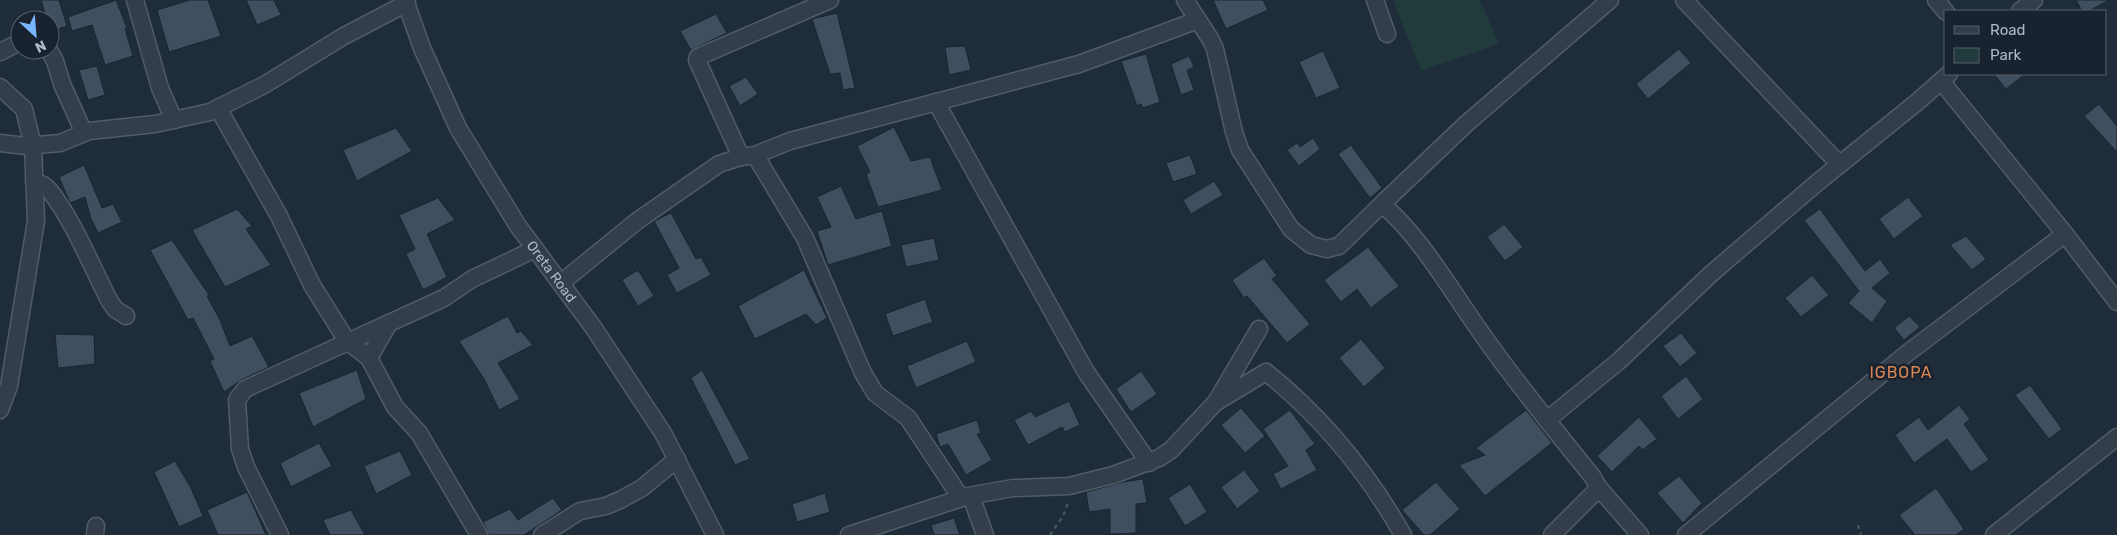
<svg xmlns="http://www.w3.org/2000/svg" width="2117" height="535" viewBox="0 0 2117 535" font-family="Rubik,sans-serif">
	<style>
		.green { fill: #213a3b }
		.building { fill: #3f4f5f; stroke: #1a2531 }
		.lines { fill: none; stroke-linecap: round; stroke-linejoin: round }
		.minor-casing { stroke: #505c68; stroke-width: 19 }
		.path { stroke: #3e5758; stroke-width: 2.5; stroke-dasharray: 4 4; stroke-linecap: butt }
		.minor { stroke: #333e4a; stroke-width: 16 }
		.labels { text-anchor: middle; dominant-baseline: central; stroke-width: 5; stroke-linejoin: round; paint-order: stroke }
		.street-label { font-size: 14px; fill: #adb9c7; stroke: #18232f }
		.quarter-label { font-size: 16px; letter-spacing: 1px; fill: #dc8653; stroke: #18232f }
	</style>
	<rect width="100%" height="100%" fill="#1f2c3a"/>
	<!-- green -->
	<path class="green" d="M1393,0h87l19,44 -78,27z"/>
	<!-- building -->
	<path class="building" d="M41,0h18l8,26 -17,6v-12h-3z
		M116,0l11,28 -2,1 8,27 -28,9 -13,-40 -20,6 -4,-14z
		M190,0h18l13,36 -52,16 -12,-42z
		M246,0h28l7,15 -24,10z
		M1213,0h50l5,10 -42,19z
		M2076,0h33l-20,11h-7z
		M837,13l18,75 -12,2 -3,-17 -10,1 -18,-55z
		M716,14l11,19 -36,17 -11,-19z
		M965,46l6,24 -22,5 -4,-28z
		M1679,49l12,14 -43,36 -12,-15z
		M1323,51l17,37 -24,10 -17,-36z
		M1146,54l14,48 -17,6 -2,-4 -4,2 -16,-45z
		M1189,56l5,11 -7,3 7,20 -13,5 -10,-31z
		M97,66l8,29 -17,5 -9,-30z
		M1994,74h31l-19,15z
		M746,77l12,17 -18,12 -11,-20z
		M2099,104l18,22v26l-33,-36z
		M894,127l17,34 19,-4 12,33 -64,17 -12,-33 4,-2 -13,-26z
		M396,128l16,23 -55,30 -14,-31z
		M1313,138l7,11 -21,17 -12,-16 10,-7 3,4z
		M1351,145l31,43 -12,10 -32,-44z
		M1190,155l7,19 -24,8 -7,-19z
		M84,165l18,43 11,-4 9,18 -24,11 -7,-14 -6,-22 -15,6 -11,-26z
		M1214,181l9,14 -32,19 -8,-14z
		M841,186l15,33 26,-8 10,35 -64,19 -11,-34 14,-4 -14,-30z
		M1908,197l15,19 -29,23 -15,-20z
		M438,198l17,22 -28,14 20,43 -24,13 -17,-36 9,-5 -16,-34z
		M237,209l15,17 -6,3 25,36 -46,22 -33,-57z
		M1820,209l45,62 15,-12 10,14 -18,15 15,13 -15,22 -24,-20 11,-12 -55,-71z
		M671,213l25,46 5,-2 10,18 -34,18 -10,-18 12,-7 -25,-47z
		M1504,224l19,23 -18,14 -18,-24z
		M1966,236l20,23 -14,11 -22,-25z
		M934,238l5,22 -33,7 -5,-22z
		M172,240l37,55 -2,1 13,24 10,26 22,-10 17,31 -28,13 -17,12 -14,-31 4,-2 -21,-41 -5,2 -38,-70z
		M1368,247l31,39 -28,22 -14,-19 -16,13 -17,-22z
		M1264,258l13,18 -5,3 38,45 -23,19 -40,-47 -3,2 -12,-18z
		M638,270l16,26 -16,10 -16,-26z
		M804,270l23,48 -11,7 -10,-11 -51,25 -17,-33z
		M1812,275l17,20 -28,22 -16,-19z
		M925,299l8,23 -40,14 -8,-22z
		M508,316l9,17 4,-2 12,14 -35,18 22,36 -21,11 -15,-31 -25,-38z
		M1909,316l11,11 -16,13 -10,-12z
		M1681,333l16,20 -17,14 -17,-21z
		M55,334l39,1 1,29 -37,4z
		M1361,339l24,29 -21,19 -25,-29z
		M967,341l9,21 -60,26 -9,-22z
		M357,370l9,29 -53,28 -14,-34z
		M702,370l48,89 -15,6 -44,-87z
		M1141,371l16,23 -26,18 -15,-23z
		M1686,376l17,23 -25,20 -17,-23z
		M2030,385l32,44 -13,10 -34,-44z
		M1069,401l11,24 -15,7 -3,-5 -34,18 -14,-25 17,-9 4,6z
		M1959,405l11,14 -6,5 25,36 -18,12 -24,-33 -33,24 -19,-28 24,-18 9,13z
		M1241,408l24,28 -20,17 -24,-28z
		M1290,410l25,34 -9,6 11,20 -36,19 -8,-15 15,-8 -25,-37z
		M1526,410l26,33 -67,53 -26,-31 26,-10 -9,-7z
		M1639,417l18,22 -15,11 -3,-4 -27,26 -15,-16z
		M977,420l4,13 -4,1 15,26 -26,15 -18,-31 -8,3 -4,-13z
		M319,443l13,23 -41,21 -11,-24z
		M400,451l12,24 -36,19 -12,-28z
		M175,461l16,27 12,28 -24,11 -25,-55z
		M1244,470l16,21 -23,18 -16,-22z
		M1679,476l23,27 -19,20 -26,-30z
		M1143,479l4,24 -11,1v29l-26,1v-25l-21,3 -3,-20 37,-10z
		M1436,482l24,27 -30,26h-6l-22,-25z
		M1190,484l17,28 -22,14 -17,-28z
		M1936,488l28,41 -8,6h-41l-16,-20z
		M247,492l19,43h-48l-11,-25z
		M825,493l5,19 -33,10 -5,-18z
		M553,498l9,12 -38,25h-35l-6,-13 27,-13 8,11z
		M351,510l14,25h-35l-7,-15z
		M954,518l6,17h-26l-3,-10z"/>
	<g class="lines">
		<defs>
			<g id="minor">
				<path d="M135,0l25,88 14,32"/>
				<path id="s1" d="M405,0l17,48 36,80 60,98 75,101 70,106 52,102"/>
				<path d="M1185,0l13,20"/>
				<path d="M1375,0l12,34"/>
				<path d="M1684,0l155,164"/>
				<path d="M1936,0l10,12"/>
				<path d="M2020,11l14,-11"/>
				<path d="M49,50l6,11 7,23 22,49"/>
				<path d="M0,52l20,-10"/>
				<path d="M1941,81l124,153 52,68"/>
				<path d="M0,87l24,22 9,37 3,75 -27,165 -9,24"/>
				<path d="M936,102l150,270 63,91"/>
				<path d="M218,108l61,108 33,69 35,56 22,17 26,49 24,26 60,102"/>
				<path d="M0,143l26,3 34,-3 29,-12 66,-7 55,-12 54,-27 80,-49 63,-33"/>
				<path d="M755,155l50,83 58,135 12,20 33,25 53,80"/>
				<path d="M741,157l-44,-97 1,-3 132,-57"/>
				<path d="M34,182c7,1 12,4 16,9 24,31 41,74 59,109l6,9 11,7"/>
				<path d="M1382,204l84,-80 144,-124"/>
				<path d="M561,283l76,-62 82,-57 22,-7 14,-2 35,-14 289,-77 119,-44 13,20 4,9 19,83 6,18 51,79 20,16 16,4 12,-3 43,-42c39,33 70,88 100,130 34,49 72,95 110,142l7,12 41,47"/>
				<path d="M369,358l20,-35"/>
				<path d="M1218,401l48,-29c56,45 102,101 137,163"/>
				<path d="M1547,420l72,-59 93,-88 106,-91 98,-79 33,-29"/>
				<path d="M971,496l14,39"/>
				<path d="M95,535l1,-9"/>
				<path d="M280,535l-34,-68 -6,-18 -3,-49 8,-11 199,-91 28,-19 63,-30"/>
				<path d="M542,535l38,-24 26,-5 14,-6 22,-12 35,-29"/>
				<path d="M849,535l119,-39 45,-8 56,-2 44,-11 46,-17 12,-8 45,-48 43,-73"/>
				<path d="M1552,535l47,-47"/>
				<path d="M1686,535l219,-180 160,-121"/>
				<path d="M1994,535l123,-98"/>
			</g>
		</defs>
		<!-- minor casing -->
		<use href="#minor" class="minor-casing"/>
		<!-- path -->
		<path class="path" d="M1858,525l3,10
			M1050,535l13,-19 6,-16"/>
		<!-- minor -->
		<use href="#minor" class="minor"/>
	</g>
	<g class="labels">
		<!-- street labels -->
		<g class="street-label">
			<text stroke="none"><textPath href="#s1" startOffset="310">Oreta Road</textPath></text>
		</g>
		<!-- quarter labels -->
		<g class="quarter-label">
			<text x="1901" y="372">IGBOPA</text>
		</g>
	</g>
	<!-- legend -->
	<rect x="1944" y="10" width="162" height="65" fill="#18232f" stroke="#545f6c"/>
	<rect x="1954" y="26" width="25" height="8" fill="#333e4a" stroke="#545f6c"/>
	<text x="1990" y="35" font-size="15" fill="#adb9c7">Road</text>
	<rect x="1954" y="48" width="25" height="15" fill="#213a3b" stroke="#545f6c"/>
	<text x="1990" y="60" font-size="15" fill="#adb9c7">Park</text>
	<!-- north arrow -->
	<g transform="translate(35 35) rotate(154)"><circle r="24" fill="#18232f" stroke="#545f6c"/>
	<path d="M0-4L9 19L0 12L-9 19Z" fill="#7ab6ff"/>
	<text y="-8" font-size="14" font-weight="bold" text-anchor="middle" fill="#adb9c7">N</text>
	</g>
</svg>
